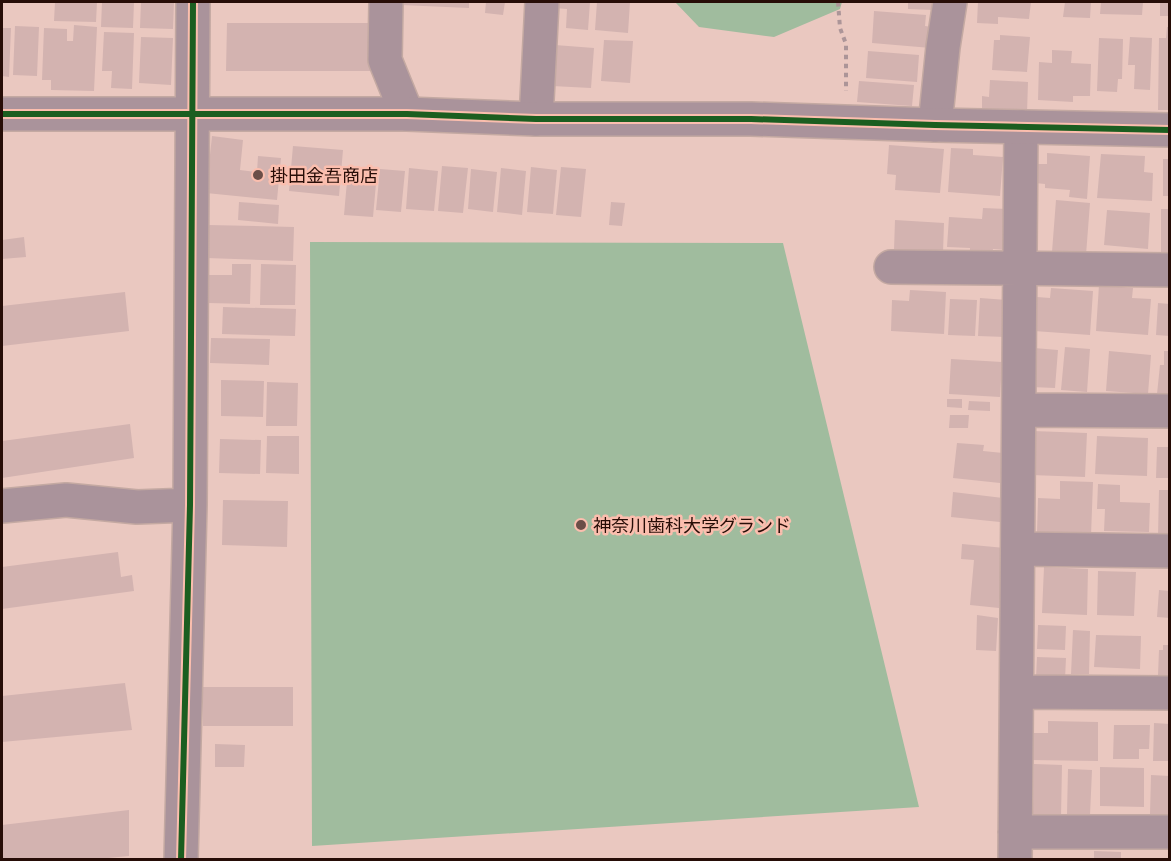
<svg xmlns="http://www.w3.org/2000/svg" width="1171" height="861" viewBox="0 0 1171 861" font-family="Roboto,'Noto Sans JP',sans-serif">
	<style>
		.green { fill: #a0bc9e }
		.building { fill: #d3b3b0 }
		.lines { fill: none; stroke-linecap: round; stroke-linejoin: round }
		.minor-casing { stroke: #c4a9a2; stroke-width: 36 }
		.tertiary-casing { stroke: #c4a9a2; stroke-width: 36 }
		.path { stroke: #ac9598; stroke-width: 4; stroke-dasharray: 4.5 4.5; stroke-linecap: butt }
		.minor { stroke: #aa939b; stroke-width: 33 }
		.tertiary { stroke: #aa939b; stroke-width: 33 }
		.cycleway-casing { stroke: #fbbeae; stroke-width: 10 }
		.cycleway { stroke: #1b5e20; stroke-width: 6 }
		.poi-dot { fill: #6b4e48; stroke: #fbbeae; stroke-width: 2 }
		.labels { text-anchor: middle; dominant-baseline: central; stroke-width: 5; stroke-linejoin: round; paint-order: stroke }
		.poi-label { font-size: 18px; fill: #270d07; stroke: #fbbeae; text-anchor: start }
	</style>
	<rect width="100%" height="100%" fill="#eac8c0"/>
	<!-- green -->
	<path class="green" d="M675,2h167l-2,7 -66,28 -75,-10z
		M310,242l473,1 136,564 -607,39z"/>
	<!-- building -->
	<path class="building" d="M55,2h42l-1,20 -42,-1z
		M102,2h32l-1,26 -32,-1z
		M141,2h33l-1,27 -33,-1z
		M401,2h68v6l-68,-3z
		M486,2h19l-2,13 -18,-2z
		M554,2h36l-2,28 -22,-2 1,-19 -13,-1z
		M597,2h33l-2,31 -33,-3z
		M908,2h27l-1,8 -26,-1z
		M978,2h53l-2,17 -31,-2v7l-21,-1z
		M1065,2h26l-1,16 -27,-1z
		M1101,2h42l-1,13 -42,-1z
		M1160,2h10v14h-10z
		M874,11l52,4 -1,11 8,1 -2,21 -59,-5z
		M227,23h147l1,48h-149z
		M74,25l23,2 -3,64 -43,-1v-10h-9l2,-52 23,1v12h6z
		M15,26l24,1 -2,49 -24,-1z
		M1167,27h3v83h-12l1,-72h7z
		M2,28h9l-2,49 -7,-1z
		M104,32l30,1 -2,56 -21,-1 1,-17h-10z
		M1000,35l30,2 -3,35 -35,-2 2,-30h6z
		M141,37l32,1 -2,47 -32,-2z
		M1130,37l22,1 -2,52 -16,-1 1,-24h-7z
		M1099,38l24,1 -1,40h-4l-1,13 -20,-1z
		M604,40l29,1 -3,42 -29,-2z
		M555,45l39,3 -3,40 -39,-2z
		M1052,50l20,1 -1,12 20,1 -1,32h-17v6l-35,-2 1,-38 13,1z
		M868,51l51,4 -2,27 -51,-4z
		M990,80l38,2 -1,31 -45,-2v-15l7,1z
		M859,81l55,4 -2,21 -55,-4z
		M212,136l31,4 -3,30 17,2 1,-16 23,2 -4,42 -71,-7z
		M889,145l55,4 -4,44 -45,-3 1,-15 -9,-1z
		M293,146l50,4 -4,46 -50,-5z
		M951,148l22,1v6l30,2 -3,39 -52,-4z
		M1047,153l43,3 -3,43 -18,-2 1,-7 -25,-2v-4l-10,-1 2,-19h10z
		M1101,154l44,2 -1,16 9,1 -1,28 -55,-3z
		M1163,159h7v37h-7z
		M442,166l26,2 -5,45 -25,-2z
		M531,167l26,3 -4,44 -26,-2z
		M561,167l25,2 -5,48 -25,-2z
		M409,168l29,3 -4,40 -28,-2z
		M501,168l25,3 -4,44 -25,-3z
		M380,169l25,2 -4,41 -25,-2z
		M471,169l26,3 -4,40 -25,-3z
		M348,170l29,2 -4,45 -29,-2z
		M1056,200l34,3 -4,52 -34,-3z
		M239,202l40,3 -1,19 -40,-4z
		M611,202l14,1 -3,23 -13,-1z
		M983,208l24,1 -2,41 -12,-1 -1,9 -22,-2v-8l-23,-1 2,-30 33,2z
		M1161,209h9v44h-9z
		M1107,210l43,3 -2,36 -44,-4z
		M895,220l49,3 -1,30 -49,-3z
		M208,225l86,2 -1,34 -86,-3z
		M24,237l2,20 -24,2v-19z
		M232,264h19l-1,40 -42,-1v-28h24z
		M261,264l35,1 -1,40h-35z
		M1099,285l34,3 -1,10 19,1 -3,36 -52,-4z
		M1051,288l42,3 -3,44 -56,-4 3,-34 13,1z
		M910,290l36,2 -2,42 -53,-3 1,-31 17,1z
		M125,292l4,39 -127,15v-40z
		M980,298l27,2 -1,37 -28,-1z
		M950,299l27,1 -2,36 -27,-1z
		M1158,303l12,1v32l-14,-1z
		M223,307l73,2 -1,27 -73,-2z
		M211,338l59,1 -1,26 -59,-2z
		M1065,347l25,2 -3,43 -26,-2z
		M1034,348l24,2 -3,38 -24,-1z
		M1109,351l42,4 -3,39 -42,-3z
		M1164,351h6v44l-13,-1 3,-29h4z
		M951,359l51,3 -2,35 -51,-3z
		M221,380l43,1 -1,36 -42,-1z
		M267,382l31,1 -1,43h-31z
		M947,399h15v9l-15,-1z
		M969,401l21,1v9l-22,-1z
		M950,415h19l-1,13h-19z
		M130,424l4,34 -132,20v-37z
		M1033,431l54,2 -2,44 -54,-2z
		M267,436h32v38l-33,-1z
		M1097,436l51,2 -1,38 -52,-2z
		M220,439l41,1 -1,34 -41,-1z
		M957,443l27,2 -1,6 20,2 -3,30 -47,-5z
		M1157,447h13v31h-14z
		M1060,481l33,1 -2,54 -54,-3 1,-35 22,1z
		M1098,484l22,1v17l30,1 -1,29 -45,-1 1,-22h-8z
		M1159,490h11v46h-12z
		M953,492l50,6 -3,24 -49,-5z
		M223,500l65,1 -1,46 -65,-2z
		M962,544l43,4 -6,60 -29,-3 4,-45 -13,-1z
		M118,552l3,25 11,-2 2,16 -132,18v-42z
		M1044,567l44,2 -1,46 -45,-2z
		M1098,571l38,1 -2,44 -37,-1z
		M1159,590l11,1v27l-13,-1z
		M977,615l21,3 -2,33 -20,-1z
		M1038,625l28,1 -1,24 -28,-1z
		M1073,630l17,1 -1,43h-18z
		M1096,635l45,1 -1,33 -46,-2z
		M1163,645h7v30h-12l1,-25h4z
		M1037,657l29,1 -1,21 -29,-1z
		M125,683l7,47 -130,12v-46z
		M203,687h90v39h-90z
		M1048,721l50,1v39l-67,-1 1,-27h16z
		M1154,723l16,1v37h-17z
		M1114,725h36l-1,24h-10v10h-26z
		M215,744l30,1 -1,22h-29z
		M1034,764l28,1 -1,52 -28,-1z
		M1100,767l44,1v39l-44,-1z
		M1068,769l24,1 -2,45 -23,-1z
		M1151,775l19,1v39l-20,-1z
		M129,810v46l-42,4h-85v-35z
		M1094,851l27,1v8h-27z"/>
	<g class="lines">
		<defs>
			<path id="minor" d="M386,2l-1,58 22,54
				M536,119l6,-117
				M935,125l8,-78 7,-45
				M891,267l279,3
				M1019,410l151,1
				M2,506l64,-6 71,7 53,-2
				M1018,549l152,2
				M1017,692l153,1
				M1015,832h155
				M181,860l9,-355 3,-503
				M1015,860l6,-733"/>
			<path id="tertiary" d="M2,114h405l129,5h215l184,6 235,5"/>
		</defs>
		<!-- minor casing -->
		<use href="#minor" class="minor-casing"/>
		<!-- tertiary casing -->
		<use href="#tertiary" class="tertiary-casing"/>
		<!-- path -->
		<path class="path" d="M838,2l2,26 6,16v47"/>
		<!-- minor -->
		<use href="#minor" class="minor"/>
		<!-- tertiary -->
		<use href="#tertiary" class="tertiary"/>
		<defs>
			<path id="cycleway" d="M2,114h405l129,5h215l184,6 235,5
				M181,860l9,-355 3,-503"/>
		</defs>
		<!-- cycleway casing -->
		<use href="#cycleway" class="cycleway-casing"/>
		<!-- cycleway -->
		<use href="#cycleway" class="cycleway"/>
	</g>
	<!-- markers -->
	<g class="poi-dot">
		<circle cx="258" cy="175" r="6"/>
		<circle cx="581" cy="525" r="6"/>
	</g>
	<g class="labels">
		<!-- poi labels -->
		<g class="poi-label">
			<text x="270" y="175">掛田金吾商店</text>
			<text x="593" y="525">神奈川歯科大学グランド</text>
		</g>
	</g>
	<!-- border -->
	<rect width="1171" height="861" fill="none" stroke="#270d07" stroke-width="6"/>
</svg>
